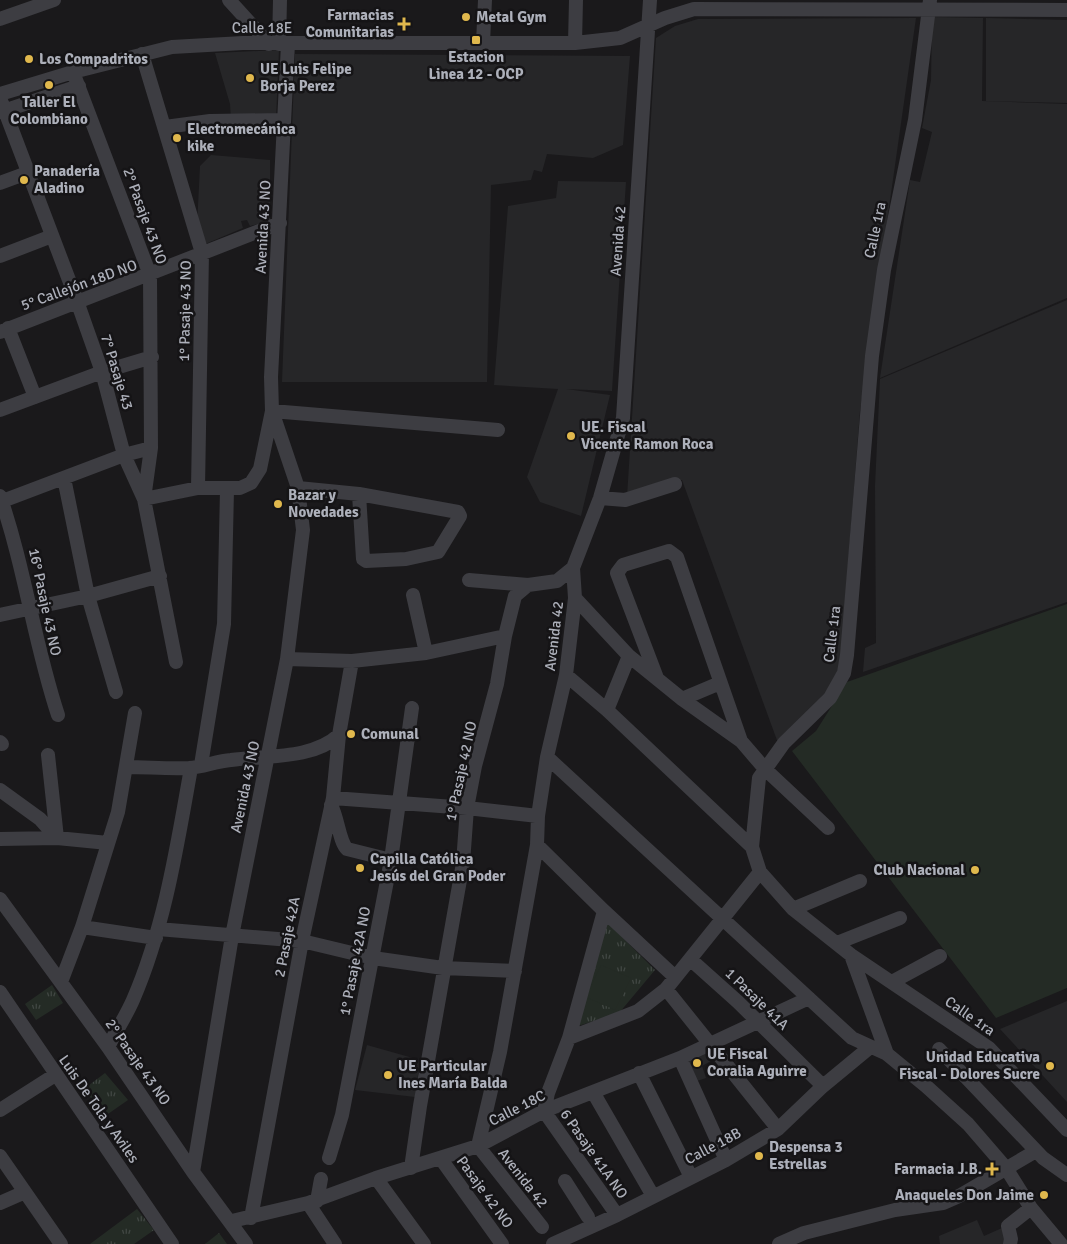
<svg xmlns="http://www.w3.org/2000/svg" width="1067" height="1244" viewBox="0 0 1067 1244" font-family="Signika,sans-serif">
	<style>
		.built { fill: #262628 }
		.grass { fill: url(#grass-tufts) }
		.garden { fill: #242b25 }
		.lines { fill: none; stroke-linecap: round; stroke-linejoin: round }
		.minor { stroke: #3d3d42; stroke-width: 14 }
		.poi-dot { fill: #e0b84d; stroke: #151416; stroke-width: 2 }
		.labels { text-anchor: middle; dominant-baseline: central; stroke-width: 5; stroke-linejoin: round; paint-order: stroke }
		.poi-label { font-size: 15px; font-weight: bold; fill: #adb0ba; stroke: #151416; text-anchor: start }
		.street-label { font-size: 15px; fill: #adb0ba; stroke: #151416 }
	</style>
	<defs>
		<pattern id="grass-tufts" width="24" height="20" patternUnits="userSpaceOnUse" patternTransform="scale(1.25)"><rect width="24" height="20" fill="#242b25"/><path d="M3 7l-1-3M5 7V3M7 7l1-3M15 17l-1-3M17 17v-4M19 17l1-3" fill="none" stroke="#414743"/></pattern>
	</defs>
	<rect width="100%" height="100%" fill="#1a191b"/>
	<!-- built -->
	<path class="built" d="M932,17l51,1 -1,83 85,3v194l-187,80 30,-198 10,2 12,-50 -10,-4 9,-48z
		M916,18l-56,393 -20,257 -5,16 -57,59 -96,-263 -55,17 29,-459 19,-12 23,-7z
		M986,18l81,2v83l-81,-2z
		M279,50l-3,69 -45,1 -1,-16 -15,-51z
		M295,54l335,2 -7,89 -30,13 -46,-4 -5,18 -8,-2 -3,10 -40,5 -4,197h-205z
		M211,155l59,5v61l-20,5 -3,-6 -6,1 2,7 -40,17 -6,-19 3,-60z
		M558,181l68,1 -14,209 -46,-2 44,6 -29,121 -41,-14 -13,-25 31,-88 -64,-4 14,-179 48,-8z
		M1067,300v302l-204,70 2,-24 11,-5 -1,-157 5,-107z
		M1067,1001v101l-67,-73z
		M367,1045l53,15 -5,37 -60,-7z
		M709,1048l7,10 -14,8 4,12 -12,4 -9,-23z
		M977,1220l7,16 18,-8 8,16h-70l-1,-8z"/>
	<!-- grass -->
	<path class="grass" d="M607,922l48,48 -36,43 -41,13z
		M52,985l11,18 -27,17 -11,-16z
		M105,1073l23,27 -23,16 -21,-27z
		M137,1209l17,21 -20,14h-44z
		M219,1233l8,11h-22z"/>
	<!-- garden -->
	<path class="garden" d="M1067,604v384l-71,30 -204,-267 24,-20 31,-49z
		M601,965l30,13 -16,32 -29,-13z"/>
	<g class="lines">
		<!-- minor -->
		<path class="minor" d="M229,0l40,44
			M930,0l-15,120 -31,150 -12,86 -25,299 -3,18 -14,25 -46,45 -25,35 -7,69 8,25 33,37 58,46 138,93 78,82
			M0,19l54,-19
			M483,43l2,-43
			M575,43l1,-43
			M279,44l1,-44
			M142,54l60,199 -4,235
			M73,72l77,203 1,173 -7,51 54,-11h42l11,-5 9,-14 12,-58 -1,-34 17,-333
			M0,94l73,-22 99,-25 71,-4h332l45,-5 45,-20 29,-9 373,1
			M0,98l77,203 25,71 22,83 20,44 32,163
			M0,112l79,-26
			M165,127l45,-6 73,-1
			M0,183l27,-10
			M0,256l52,-20
			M8,328l27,69
			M0,332l280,-109
			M0,410l102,-38 50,-15
			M64,478l24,118 28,96
			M298,488l61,6 99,18 2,4 -22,36 -32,7 -40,2 -3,-2 -4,-65
			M0,496c25,72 34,147 58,219
			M600,498l25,2 50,-16
			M0,502l124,-47 27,-7
			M469,580l59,5
			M413,595l13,58
			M575,598l54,58 53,43 59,42 24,28 63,59
			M0,615l88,-19 72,-20
			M287,659l65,2 74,-8 79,-17
			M566,675l41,35 145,137
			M657,678l-40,-105 6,-8 46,-14 8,6 64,184
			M682,699l38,-16
			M607,710l22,-54
			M0,742l2,2
			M547,757l305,281 35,16 39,32 42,38 38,44 25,40 30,36
			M201,765l23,-141 3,-134
			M127,767c20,0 41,2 62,1 14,-1 28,-7 42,-8 34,-5 81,0 108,-25
			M0,790l40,29 17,19 -9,-83
			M333,798l134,10 71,8
			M331,805c7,13 8,36 16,44l44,11
			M0,839l57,-1 51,5
			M537,845l67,66 71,66
			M0,899l108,148 85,125 53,72
			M793,909l67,-28
			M82,927l74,11
			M158,929l144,12 71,17 70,10 72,3
			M837,943l63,-25
			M851,955l36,99
			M690,959l48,43 85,84
			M61,982l21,-55 36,-115 17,-99
			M892,982l48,-26
			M666,989l112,140
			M0,992l172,252
			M569,1038l35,-127
			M108,1047c8,-16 18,-31 25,-47 32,-74 44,-154 58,-232
			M939,1049l104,109 24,17
			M680,1058l46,102
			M639,1073l52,104
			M593,1092l60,104
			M0,1110l55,-35
			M544,1111l4,-18 21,-55 69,-27 28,-22 94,-117
			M544,1111l73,104
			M0,1156l61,88
			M329,1158l13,-43 49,-255 21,-152
			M441,1159l61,85
			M411,1168l9,-62 43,-243 4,-55 8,-42 22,-82 8,-48 10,-40 13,-11 29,-4 16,-13
			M193,1172l39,-236 55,-277 16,-129 -5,-42 -26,-77 226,19
			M376,1178l48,66
			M565,1181l23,36
			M317,1201l4,-22
			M0,1203l25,-11
			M308,1203l27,41
			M251,1218l51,-277 31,-143 6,-63 13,-74
			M232,1221l76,-18 68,-25 102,-32 66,-35 136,-53 129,-60
			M542,1227l-64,-81 22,-94 37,-207 1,-29 9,-59 19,-82 9,-77 -2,-30 27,-70 23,-80 27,-418
			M553,1244l64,-29 109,-55 52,-31 45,-43 46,-38
			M779,1244l25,-11 91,-23 48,-7 16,-7 77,-45
			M1010,1244l1,-5 -3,-13 23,-18"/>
	</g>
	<!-- markers -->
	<g class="poi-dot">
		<circle cx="466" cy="17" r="5"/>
		<path d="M401.5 16.5h5v5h5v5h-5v5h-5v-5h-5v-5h5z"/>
		<rect x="471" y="35" width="10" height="10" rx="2.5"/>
		<circle cx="29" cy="59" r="5"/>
		<circle cx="250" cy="78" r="5"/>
		<circle cx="49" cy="85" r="5"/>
		<circle cx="177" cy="138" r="5"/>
		<circle cx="24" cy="180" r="5"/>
		<circle cx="571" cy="436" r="5"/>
		<circle cx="278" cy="504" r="5"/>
		<circle cx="351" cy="734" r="5"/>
		<circle cx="360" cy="868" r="5"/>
		<circle cx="975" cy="870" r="5"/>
		<circle cx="697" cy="1063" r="5"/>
		<circle cx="1050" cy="1066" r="5"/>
		<circle cx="388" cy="1075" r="5"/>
		<circle cx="759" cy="1156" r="5"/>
		<path d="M989.5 1161.5h5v5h5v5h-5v5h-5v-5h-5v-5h5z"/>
		<circle cx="1044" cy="1195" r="5"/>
	</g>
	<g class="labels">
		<!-- poi labels -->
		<g class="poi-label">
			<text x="394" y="15" text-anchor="end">Farmacias<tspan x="394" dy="17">Comunitarias</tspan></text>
			<text x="476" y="17">Metal Gym</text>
			<text x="476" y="57" text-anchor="middle">Estacion<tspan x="476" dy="17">Linea 12 - OCP</tspan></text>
			<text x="39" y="59">Los Compadritos</text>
			<text x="260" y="69">UE Luis Felipe<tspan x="260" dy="17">Borja Perez</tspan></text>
			<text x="49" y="102" text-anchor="middle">Taller El<tspan x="49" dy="17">Colombiano</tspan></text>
			<text x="187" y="129">Electromecánica<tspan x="187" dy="17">kike</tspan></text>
			<text x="34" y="171">Panadería<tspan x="34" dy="17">Aladino</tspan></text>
			<text x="581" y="427">UE. Fiscal<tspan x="581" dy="17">Vicente Ramon Roca</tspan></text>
			<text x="288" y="495">Bazar y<tspan x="288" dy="17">Novedades</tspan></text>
			<text x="361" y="734">Comunal</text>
			<text x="370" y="859">Capilla Católica<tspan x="370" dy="17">Jesús del Gran Poder</tspan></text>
			<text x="965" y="870" text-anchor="end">Club Nacional</text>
			<text x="707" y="1054">UE Fiscal<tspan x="707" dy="17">Coralia Aguirre</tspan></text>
			<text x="1040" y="1057" text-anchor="end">Unidad Educativa<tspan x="1040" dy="17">Fiscal - Dolores Sucre</tspan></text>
			<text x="398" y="1066">UE Particular<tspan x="398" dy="17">Ines María Balda</tspan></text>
			<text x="769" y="1147">Despensa 3<tspan x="769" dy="17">Estrellas</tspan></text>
			<text x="982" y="1169" text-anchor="end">Farmacia J.B.</text>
			<text x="1034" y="1195" text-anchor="end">Anaqueles Don Jaime</text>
		</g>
		<!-- street labels -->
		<g class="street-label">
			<text x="262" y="28">Calle 18E</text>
			<text transform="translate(145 216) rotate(70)">2° Pasaje 43 NO</text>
			<text transform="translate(263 227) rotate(-87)">Avenida 43 NO</text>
			<text transform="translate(875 230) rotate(-78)">Calle 1ra</text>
			<text transform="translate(618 241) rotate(-86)">Avenida 42</text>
			<text transform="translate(79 285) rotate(-20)">5° Callejón 18D NO</text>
			<text transform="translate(185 311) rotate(-89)">1° Pasaje 43 NO</text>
			<text transform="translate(117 372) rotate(73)">7° Pasaje 43</text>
			<text transform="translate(45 602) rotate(78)">16° Pasaje 43 NO</text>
			<text transform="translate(832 634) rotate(-83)">Calle 1ra</text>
			<text transform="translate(554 636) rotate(-83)">Avenida 42</text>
			<text transform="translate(461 771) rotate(-78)">1° Pasaje 42 NO</text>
			<text transform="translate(245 787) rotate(-78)">Avenida 43 NO</text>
			<text transform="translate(287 937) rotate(-79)">2 Pasaje 42A</text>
			<text transform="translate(355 961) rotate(-79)">1° Pasaje 42A NO</text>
			<text transform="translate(757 999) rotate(44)">1 Pasaje 41A</text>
			<text transform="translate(970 1016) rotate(35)">Calle 1ra</text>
			<text transform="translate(138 1062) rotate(55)">2° Pasaje 43 NO</text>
			<text transform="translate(517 1108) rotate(-27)">Calle 18C</text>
			<text transform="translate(99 1109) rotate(55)">Luis De Tola y Aviles</text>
			<text transform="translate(713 1146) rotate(-28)">Calle 18B</text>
			<text transform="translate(594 1154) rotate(55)">6 Pasaje 41A NO</text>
			<text transform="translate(523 1178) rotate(52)">Avenida 42</text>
			<text transform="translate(485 1192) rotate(54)">Pasaje 42 NO</text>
		</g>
	</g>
</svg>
